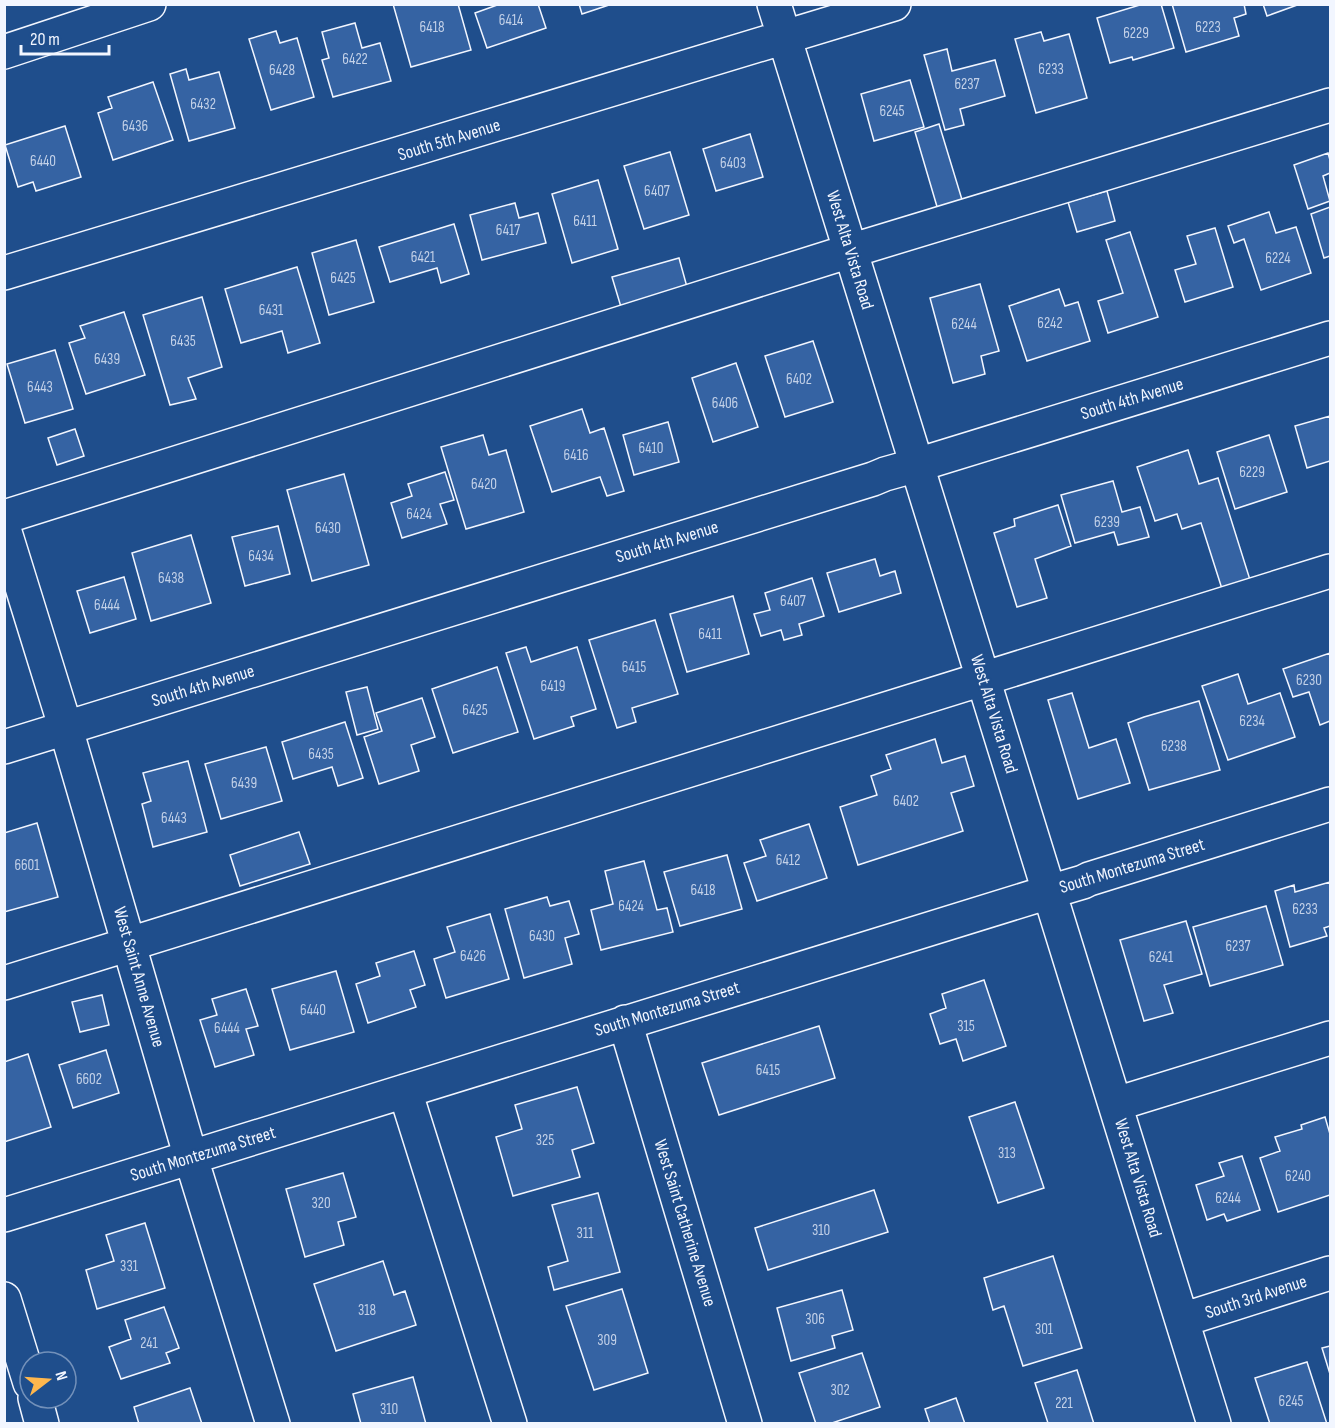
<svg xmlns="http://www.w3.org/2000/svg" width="1335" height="1428" viewBox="0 0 1335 1428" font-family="'Sofia Sans Condensed',sans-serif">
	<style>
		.building { fill: #3563a3; stroke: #f2f6ff; stroke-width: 1.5 }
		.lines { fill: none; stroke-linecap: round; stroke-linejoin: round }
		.minor-casing { stroke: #f2f6ff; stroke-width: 36 }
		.minor { stroke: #1f4e8c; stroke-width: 33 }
		.labels { text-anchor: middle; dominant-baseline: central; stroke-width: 4.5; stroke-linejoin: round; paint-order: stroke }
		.number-label { font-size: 15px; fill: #c3d1e8 }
		.street-label { font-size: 18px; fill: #f2f6ff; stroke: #1f4e8c }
	</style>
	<rect width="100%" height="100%" fill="#1f4e8c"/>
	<!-- building -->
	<path class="building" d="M393,4h65l13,46 -60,17z
		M500,4h38l8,24 -59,20 -12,-35z
		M579,4h33l-30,10z
		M1143,4h18l13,44 -41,12 -1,-3 -22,6 -13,-45z
		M1172,4h72l2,10 -12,4 5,18 -53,16z
		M1263,4h37l-33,12z
		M355,23l7,25 18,-5 11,38 -58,16 -11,-37 7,-2 -7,-26z
		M276,31l4,12 17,-5 17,59 -43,13 -22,-71z
		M1041,32l3,9 25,-7 18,64 -51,15 -21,-74z
		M947,49l5,22 43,-11 10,36 -45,13 4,16 -19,5 -21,-75z
		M186,69l3,11 30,-8 16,56 -46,13 -19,-67z
		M910,80l14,47 -50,14 -13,-47z
		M153,82l20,58 -60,20 -15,-47 14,-5 -4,-11z
		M939,124l24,79 -25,7 -23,-78z
		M65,126l16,51 -45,14 -3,-9 -15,5 -13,-42z
		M750,134l13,43 -47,14 -13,-42z
		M670,152l19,63 -45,14 -20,-63z
		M1328,153l2,7v13l-7,3 7,25 -22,8 -14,-44z
		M598,180l20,69 -46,14 -20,-69z
		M1107,191l8,30 -38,11 -9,-30z
		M515,203l4,15 19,-5 8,30 -64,17 -12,-45z
		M1330,207v49l-6,2 -13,-44z
		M1269,212l7,21 20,-6 15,46 -50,17 -17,-51 -10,4 -6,-17z
		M454,224l15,50 -28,9 -4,-15 -47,14 -11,-35z
		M1215,228l18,59 -48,15 -10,-32 21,-6 -9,-28z
		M1130,232l28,85 -50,16 -10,-32 25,-8 -17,-53z
		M356,240l18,62 -45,13 -17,-62z
		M679,258l8,29 -66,20 -9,-30z
		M297,267l23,76 -32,10 -6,-22 -41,12 -16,-54z
		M980,284l19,67 -18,5 4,18 -32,9 -23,-85z
		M1059,289l6,17 13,-4 12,39 -63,20 -18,-55z
		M202,297l20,70 -34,11 8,21 -26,6 -27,-90z
		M124,312l21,63 -59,19 -17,-51 16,-5 -5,-12z
		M813,341l20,61 -48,15 -20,-61z
		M55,350l18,59 -48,14 -18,-59z
		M736,363l22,64 -45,15 -21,-64z
		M582,409l8,24 14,-5 20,63 -17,5 -7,-19 -48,15 -22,-66z
		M1330,416v45l-23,7 -12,-42z
		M668,422l11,40 -45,13 -11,-40z
		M75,429l9,27 -27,9 -9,-27z
		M483,435l6,20 17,-5 18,62 -58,17 -25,-82z
		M1269,435l18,57 -52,17 -18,-57z
		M1188,450l11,34 19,-6 33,105 -28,9 -22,-69 -19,6 -5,-15 -22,7 -18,-54z
		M445,472l9,28 -14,4 7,20 -45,14 -11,-35 21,-7 -4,-12z
		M344,474l25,91 -57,16 -25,-91z
		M1113,481l9,31 18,-5 9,30 -31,8 -4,-13 -39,11 -14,-48z
		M1058,505l13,41 -36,13 12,39 -30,9 -23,-74 21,-7 -1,-7z
		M278,526l12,48 -45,12 -13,-49z
		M191,535l20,68 -60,18 -19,-68z
		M875,559l5,17 15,-5 6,22 -62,19 -12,-39z
		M124,577l12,42 -46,14 -13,-42z
		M812,578l12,38 -25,8 3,11 -18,5 -3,-10 -20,6 -7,-22 16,-4 -5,-17z
		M733,596l16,58 -62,18 -17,-58z
		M655,620l23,74 -46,14 4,14 -19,6 -28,-88z
		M526,647l5,15 46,-15 19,62 -25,8 3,9 -40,13 -28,-86z
		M1330,653v68l-10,4 -11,-33 -16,5 -10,-28z
		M497,667l21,65 -65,21 -21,-64z
		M1238,674l10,30 32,-11 15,44 -67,23 -26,-74z
		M367,687l11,42 -21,6 -11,-43z
		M1072,693l17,55 27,-9 14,44 -52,16 -30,-99z
		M422,698l13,39 -24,8 8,26 -40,13 -15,-47 18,-6 -6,-18z
		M1199,701l21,69 -71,20 -21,-67 16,-6z
		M345,722l18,56 -25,8 -6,-19 -39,12 -11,-37z
		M935,739l7,24 23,-7 9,30 -23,7 12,38 -105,34 -18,-58 37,-12 -6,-19 20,-7 -5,-14z
		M266,747l16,54 -61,18 -16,-55z
		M188,761l19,71 -54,15 -11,-43 9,-3 -8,-28z
		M37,823l21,74 -54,15v-79z
		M809,824l18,54 -70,23 -13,-38 22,-7 -6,-16z
		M299,832l11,32 -70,22 -10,-31z
		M727,855l15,54 -62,17 -16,-54z
		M644,861l13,49 10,-2 6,24 -72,18 -10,-40 22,-6 -8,-33z
		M1330,882v44l-6,2 3,8 -37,11 -15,-56 19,-6 1,7z
		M547,897l3,9 19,-5 10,33 -14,4 7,26 -48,14 -19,-69z
		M1266,906l17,59 -73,21 -17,-59z
		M490,914l19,65 -63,19 -12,-39 21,-7 -8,-25z
		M1186,921l16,53 -38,11 9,28 -29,8 -24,-81z
		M414,951l11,34 -15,5 6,17 -48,16 -12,-39 24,-8 -4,-13z
		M336,971l18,61 -64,18 -18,-61z
		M984,980l22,66 -43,15 -7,-22 -16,5 -10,-30 16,-6 -4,-14z
		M246,989l12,37 -12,3 8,26 -39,12 -15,-47 17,-5 -5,-16z
		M102,995l7,30 -29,7 -8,-30z
		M819,1026l16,52 -116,37 -17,-52z
		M106,1050l13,43 -46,15 -14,-43z
		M28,1054l23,73 -47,15v-80z
		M577,1087l17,56 -22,7 8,27 -67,19 -17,-59 26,-8 -7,-24z
		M1015,1102l29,86 -46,15 -29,-86z
		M1325,1117l5,17v61l-52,17 -18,-54 20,-7 -5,-14 27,-8 -1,-4z
		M1242,1156l18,54 -33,11 -3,-7 -17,6 -11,-35 28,-9 -5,-13z
		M343,1173l13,44 -18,5 6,23 -39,12 -19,-68z
		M874,1190l14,42 -120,38 -13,-42z
		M598,1193l22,79 -66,18 -6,-23 20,-6 -16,-56z
		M145,1223l20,65 -68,21 -11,-39 28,-9 -8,-26z
		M1053,1256l29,92 -59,18 -19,-60 -11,4 -9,-32z
		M383,1261l11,34 11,-4 11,34 -80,26 -22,-67z
		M622,1289l26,84 -54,17 -28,-84z
		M842,1290l11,40 -21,6 3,12 -44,13 -14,-53z
		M164,1307l15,41 -13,5 4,10 -49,16 -12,-32 22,-8 -6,-19z
		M1330,1346v28l-8,-26z
		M862,1353l18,54 -51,17h-13l-17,-51z
		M1307,1362l20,62h-57l-15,-46z
		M1077,1370l17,54h-48l2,-1 -13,-40z
		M413,1377l13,47h-65l-8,-30z
		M190,1388l12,36h-63l-5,-17z
		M956,1398l9,26h-35l-5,-15z"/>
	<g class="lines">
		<defs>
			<path id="minor" d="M774,4l440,1420
				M4,52l145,-48
				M4,273l890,-269
				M4,517l846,-266 480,-146
				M4,529l62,200 125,429 82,266
				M4,747l869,-268 12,-5 32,-9 413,-127
				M4,983l1326,-412
				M625,1022l120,402
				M405,1091l105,333
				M1116,1104l214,-66
				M4,1215l1045,-323 34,-10 6,-3 241,-75
				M4,1299l26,84
				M1182,1320l148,-47
				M35,1398l7,26"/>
		</defs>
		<!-- minor casing -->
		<use href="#minor" class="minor-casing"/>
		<!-- minor -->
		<use href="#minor" class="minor"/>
	</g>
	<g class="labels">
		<!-- number labels -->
		<g class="number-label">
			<text x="511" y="20">6414</text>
			<text x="432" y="27">6418</text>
			<text x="1208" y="27">6223</text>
			<text x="1136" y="33">6229</text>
			<text x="355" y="59">6422</text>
			<text x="1051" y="69">6233</text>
			<text x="282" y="70">6428</text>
			<text x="967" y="84">6237</text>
			<text x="203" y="104">6432</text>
			<text x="892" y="111">6245</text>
			<text x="135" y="126">6436</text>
			<text x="43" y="161">6440</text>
			<text x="733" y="163">6403</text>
			<text x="657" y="191">6407</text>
			<text x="585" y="221">6411</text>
			<text x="508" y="230">6417</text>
			<text x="423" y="257">6421</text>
			<text x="1278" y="258">6224</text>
			<text x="343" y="278">6425</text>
			<text x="271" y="310">6431</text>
			<text x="1050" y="323">6242</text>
			<text x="964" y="324">6244</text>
			<text x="183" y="341">6435</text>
			<text x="107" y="359">6439</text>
			<text x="799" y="379">6402</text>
			<text x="40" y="387">6443</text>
			<text x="725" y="403">6406</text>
			<text x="651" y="448">6410</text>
			<text x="576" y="455">6416</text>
			<text x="1252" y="472">6229</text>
			<text x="484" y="484">6420</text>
			<text x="419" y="514">6424</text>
			<text x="1107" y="522">6239</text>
			<text x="328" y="528">6430</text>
			<text x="261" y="556">6434</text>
			<text x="171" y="578">6438</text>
			<text x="793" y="601">6407</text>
			<text x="107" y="605">6444</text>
			<text x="710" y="634">6411</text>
			<text x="634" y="667">6415</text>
			<text x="1309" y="680">6230</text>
			<text x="553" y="686">6419</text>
			<text x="475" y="710">6425</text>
			<text x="1252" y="721">6234</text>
			<text x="1174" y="746">6238</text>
			<text x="321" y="754">6435</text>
			<text x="244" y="783">6439</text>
			<text x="906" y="801">6402</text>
			<text x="174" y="818">6443</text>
			<text x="788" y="860">6412</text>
			<text x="27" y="865">6601</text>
			<text x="703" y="890">6418</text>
			<text x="631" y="906">6424</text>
			<text x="1305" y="909">6233</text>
			<text x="542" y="936">6430</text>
			<text x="1238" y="946">6237</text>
			<text x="473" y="956">6426</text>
			<text x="1161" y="957">6241</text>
			<text x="313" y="1010">6440</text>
			<text x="966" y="1026">315</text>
			<text x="227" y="1028">6444</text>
			<text x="768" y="1070">6415</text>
			<text x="89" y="1079">6602</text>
			<text x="545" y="1140">325</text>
			<text x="1007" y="1153">313</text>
			<text x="1298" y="1176">6240</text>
			<text x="1228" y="1198">6244</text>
			<text x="321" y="1203">320</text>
			<text x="821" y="1230">310</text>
			<text x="585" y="1233">311</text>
			<text x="129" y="1266">331</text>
			<text x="367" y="1310">318</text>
			<text x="815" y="1319">306</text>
			<text x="1044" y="1329">301</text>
			<text x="607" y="1340">309</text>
			<text x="149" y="1343">241</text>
			<text x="840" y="1390">302</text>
			<text x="1291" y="1401">6245</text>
			<text x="1064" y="1403">221</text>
			<text x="389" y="1409">310</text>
		</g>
		<!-- street labels -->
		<g class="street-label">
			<text transform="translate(449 140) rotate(-17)">South 5th Avenue</text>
			<text transform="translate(850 250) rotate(73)">West Alta Vista Road</text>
			<text transform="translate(1132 399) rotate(-17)">South 4th Avenue</text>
			<text transform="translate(667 542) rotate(-17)">South 4th Avenue</text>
			<text transform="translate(203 686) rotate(-17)">South 4th Avenue</text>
			<text transform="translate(994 714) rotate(73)">West Alta Vista Road</text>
			<text transform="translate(1132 866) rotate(-17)">South Montezuma Street</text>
			<text transform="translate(139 977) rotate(74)">West Saint Anne Avenue</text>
			<text transform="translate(667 1009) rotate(-17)">South Montezuma Street</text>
			<text transform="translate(203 1154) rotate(-17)">South Montezuma Street</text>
			<text transform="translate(1138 1178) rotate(73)">West Alta Vista Road</text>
			<text transform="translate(685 1223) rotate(73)">West Saint Catherine Avenue</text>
			<text transform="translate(1256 1297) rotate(-18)">South 3rd Avenue</text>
		</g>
	</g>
	<!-- border -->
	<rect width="1335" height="1428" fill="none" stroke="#f2f6ff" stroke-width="12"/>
	<!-- north arrow -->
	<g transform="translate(48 1380) rotate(73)"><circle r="28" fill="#1f4e8c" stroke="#7391ba" stroke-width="1.5"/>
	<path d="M0-4.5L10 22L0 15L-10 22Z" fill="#ffb74d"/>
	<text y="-9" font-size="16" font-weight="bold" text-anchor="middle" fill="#f2f6ff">N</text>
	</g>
	<!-- scale -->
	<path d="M21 45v9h88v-9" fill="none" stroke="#f2f6ff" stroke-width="3"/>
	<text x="30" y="45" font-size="18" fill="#f2f6ff" stroke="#1f4e8c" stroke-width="4.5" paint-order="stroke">20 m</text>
</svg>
